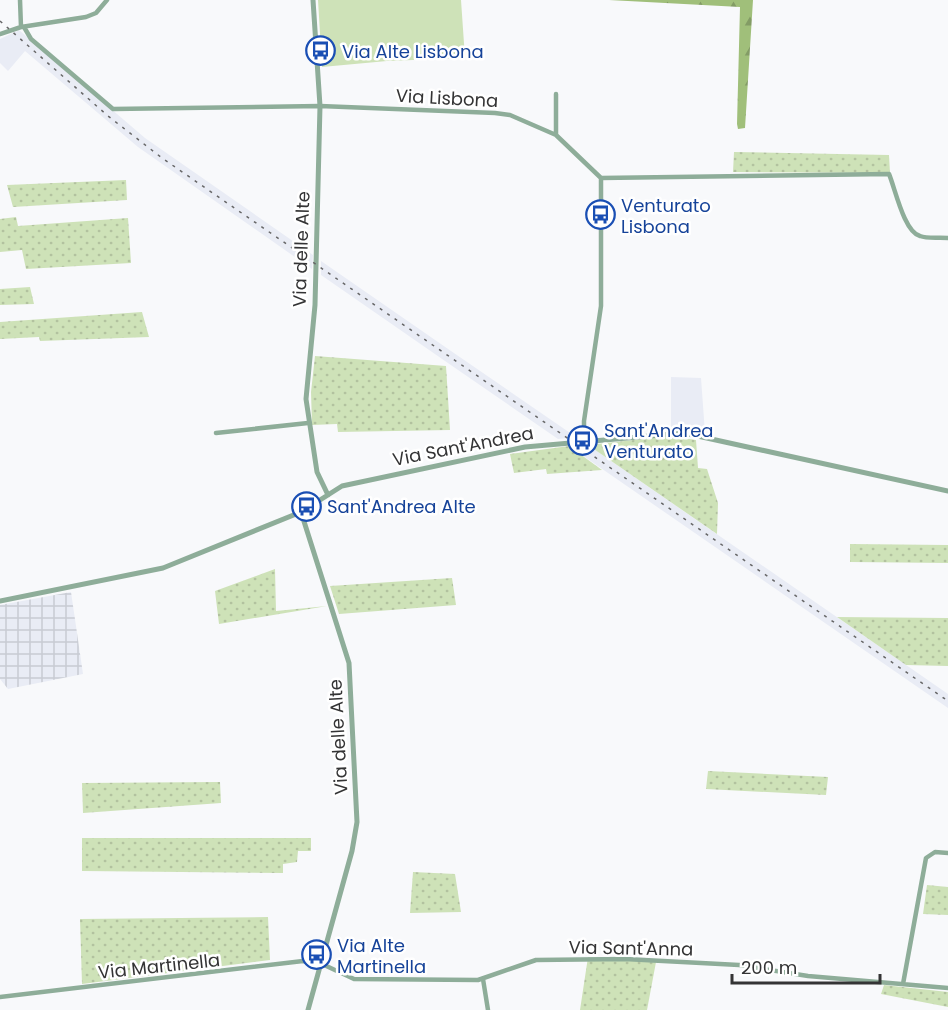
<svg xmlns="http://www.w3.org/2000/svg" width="948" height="1010" viewBox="0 0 948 1010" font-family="Poppins,sans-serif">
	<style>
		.built { fill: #e9ecf5 }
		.industrial { fill: url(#industrial-grid) }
		.green { fill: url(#green-dots) }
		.forest { fill: url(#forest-firs) }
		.pitch { fill: #cee2b8 }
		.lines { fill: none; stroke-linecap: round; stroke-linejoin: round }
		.minor { stroke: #8ead99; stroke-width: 4.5 }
		.tertiary { stroke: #8ead99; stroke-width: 5 }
		.rail { stroke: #666667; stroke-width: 1.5; stroke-dasharray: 3 6; stroke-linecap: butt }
		.labels { text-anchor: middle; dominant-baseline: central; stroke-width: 5; stroke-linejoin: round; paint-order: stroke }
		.transit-label { font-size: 18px; fill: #164399; stroke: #fff; text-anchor: start }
		.street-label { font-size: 18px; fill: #343435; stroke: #fff }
	</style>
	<defs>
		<pattern id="industrial-grid" width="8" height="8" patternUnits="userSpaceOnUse" patternTransform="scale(1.5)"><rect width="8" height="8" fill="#e9ecf5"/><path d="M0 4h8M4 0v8" fill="none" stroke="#c8cbd3"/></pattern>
		<pattern id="green-dots" width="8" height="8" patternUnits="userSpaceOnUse" patternTransform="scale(1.5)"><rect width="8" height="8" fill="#cee2b8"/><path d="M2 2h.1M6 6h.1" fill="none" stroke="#b2c29f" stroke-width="1.8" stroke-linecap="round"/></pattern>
		<pattern id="forest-firs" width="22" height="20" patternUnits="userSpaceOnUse" patternTransform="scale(1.5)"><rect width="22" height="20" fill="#a0bf7a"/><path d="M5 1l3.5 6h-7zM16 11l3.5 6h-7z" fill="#839c65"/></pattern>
	</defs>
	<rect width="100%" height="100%" fill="#f8f9fb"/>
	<!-- built -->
	<path class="built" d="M19,30l126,108 168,117 -1,14 -174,-122 -113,-96 -17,20 -8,-8v-24z
		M321,261l130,90 125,86 -18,2 -113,-78 -124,-86z
		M671,377l30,1 4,55 -34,-6z
		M588,445l360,249v14l-379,-262z"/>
	<!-- industrial -->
	<path class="industrial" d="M71,592l12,82 -75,15 -8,-10v-74z"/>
	<!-- green -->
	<path class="green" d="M734,152l155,3 1,18 -157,-1z
		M126,180l1,20 -114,7 -6,-22z
		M16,217l2,9 110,-8 3,45 -105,6 -4,-19 -22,2v-33z
		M30,287l4,17 -34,1v-16z
		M142,312l7,25 -109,4 -1,-4 -39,2v-17z
		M315,356l131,10 4,64 -112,2 -1,-8 -25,1 -1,-33z
		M670,436l26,4 2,28 9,1 11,34 -1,31 -129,-89z
		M569,446l33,24 -55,4 -1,-5 -32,4 -4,-19z
		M850,544l98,1v18l-98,-1z
		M275,569l1,42 51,-5 -108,18 -4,-33z
		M452,578l4,27 -117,9 -9,-28z
		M837,617l111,1v48l-42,-1z
		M708,771l120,6 -2,18 -120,-6z
		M220,782l1,21 -138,10 -1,-30z
		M82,838h229v13h-13l-1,11 -14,2v9l-201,-2z
		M413,872l42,2 6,38 -51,1z
		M927,885l21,2v28l-25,-1z
		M268,917l2,43 -188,24 -2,-65z
		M588,957l68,5 -9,48h-67z
		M884,985l64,7v15l-67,-13z"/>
	<!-- forest -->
	<path class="forest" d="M609,0h144l-8,128 -7,1 -1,-5 3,-117z"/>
	<!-- pitch -->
	<path class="pitch" d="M318,0h143l4,58 -78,3 -65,6z"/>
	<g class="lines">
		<!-- minor -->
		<path class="minor" d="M20,0l1,27
			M24,27l7,12 82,70 207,-3 175,7 15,2 46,20 45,43
			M0,34l21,-7 65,-10 10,-4 11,-13
			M556,135v-41
			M601,178l288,-4c6,14 15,58 31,62 8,3 19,1 28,2
			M216,433l92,-10
			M584,443v-22l17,-115v-128
			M483,979l5,31
			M903,984l23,-126 9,-6 13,1
			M0,997l303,-36 17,2 34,16 124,1 58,-20 89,-1 114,6 69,11 140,12"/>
		<!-- tertiary -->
		<path class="tertiary" d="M313,0l7,106 -5,199 -9,94 11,73 11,23
			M301,512l48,151 8,159 -5,29 -44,159
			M0,601l163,-33 138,-56 41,-26 183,-39 159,-14 264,58"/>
		<!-- rail -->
		<path class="rail" d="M0,21l108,95 54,42 786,543"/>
	</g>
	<!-- icons -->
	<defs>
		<symbol id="bus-ring" viewBox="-11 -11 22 22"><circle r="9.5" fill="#fff" stroke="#1a4fb4" stroke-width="1.5"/><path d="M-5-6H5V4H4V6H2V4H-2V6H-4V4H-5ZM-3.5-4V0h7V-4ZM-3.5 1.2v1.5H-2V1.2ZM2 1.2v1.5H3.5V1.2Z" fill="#1a4fb4"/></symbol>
	</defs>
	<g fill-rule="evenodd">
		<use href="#bus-ring" x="304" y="34" width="33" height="33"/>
		<use href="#bus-ring" x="584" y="198" width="33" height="33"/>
		<use href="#bus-ring" x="566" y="424" width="33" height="33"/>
		<use href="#bus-ring" x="290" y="490" width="33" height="33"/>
		<use href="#bus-ring" x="300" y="938" width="33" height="33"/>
	</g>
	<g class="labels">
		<!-- transit labels -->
		<g class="transit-label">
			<text x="342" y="51">Via Alte Lisbona</text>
			<text x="621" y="205">Venturato<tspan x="621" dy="21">Lisbona</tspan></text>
			<text x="604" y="430">Sant'Andrea<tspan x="604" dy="21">Venturato</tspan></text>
			<text x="327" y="506">Sant'Andrea Alte</text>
			<text x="337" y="945">Via Alte<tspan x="337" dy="21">Martinella</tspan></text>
		</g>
		<!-- street labels -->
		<g class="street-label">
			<text transform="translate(447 98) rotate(3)">Via Lisbona</text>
			<text transform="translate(301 249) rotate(-88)">Via delle Alte</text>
			<text transform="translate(463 446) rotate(-11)">Via Sant'Andrea</text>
			<text transform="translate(338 737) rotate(-93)">Via delle Alte</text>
			<text transform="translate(631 948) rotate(1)">Via Sant'Anna</text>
			<text transform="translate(159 966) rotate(-6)">Via Martinella</text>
		</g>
	</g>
	<!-- scale -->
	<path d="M732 974v9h148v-9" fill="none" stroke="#343435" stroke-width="3"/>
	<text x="741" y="974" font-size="18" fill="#343435" stroke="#ffffff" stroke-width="4.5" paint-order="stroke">200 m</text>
</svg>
